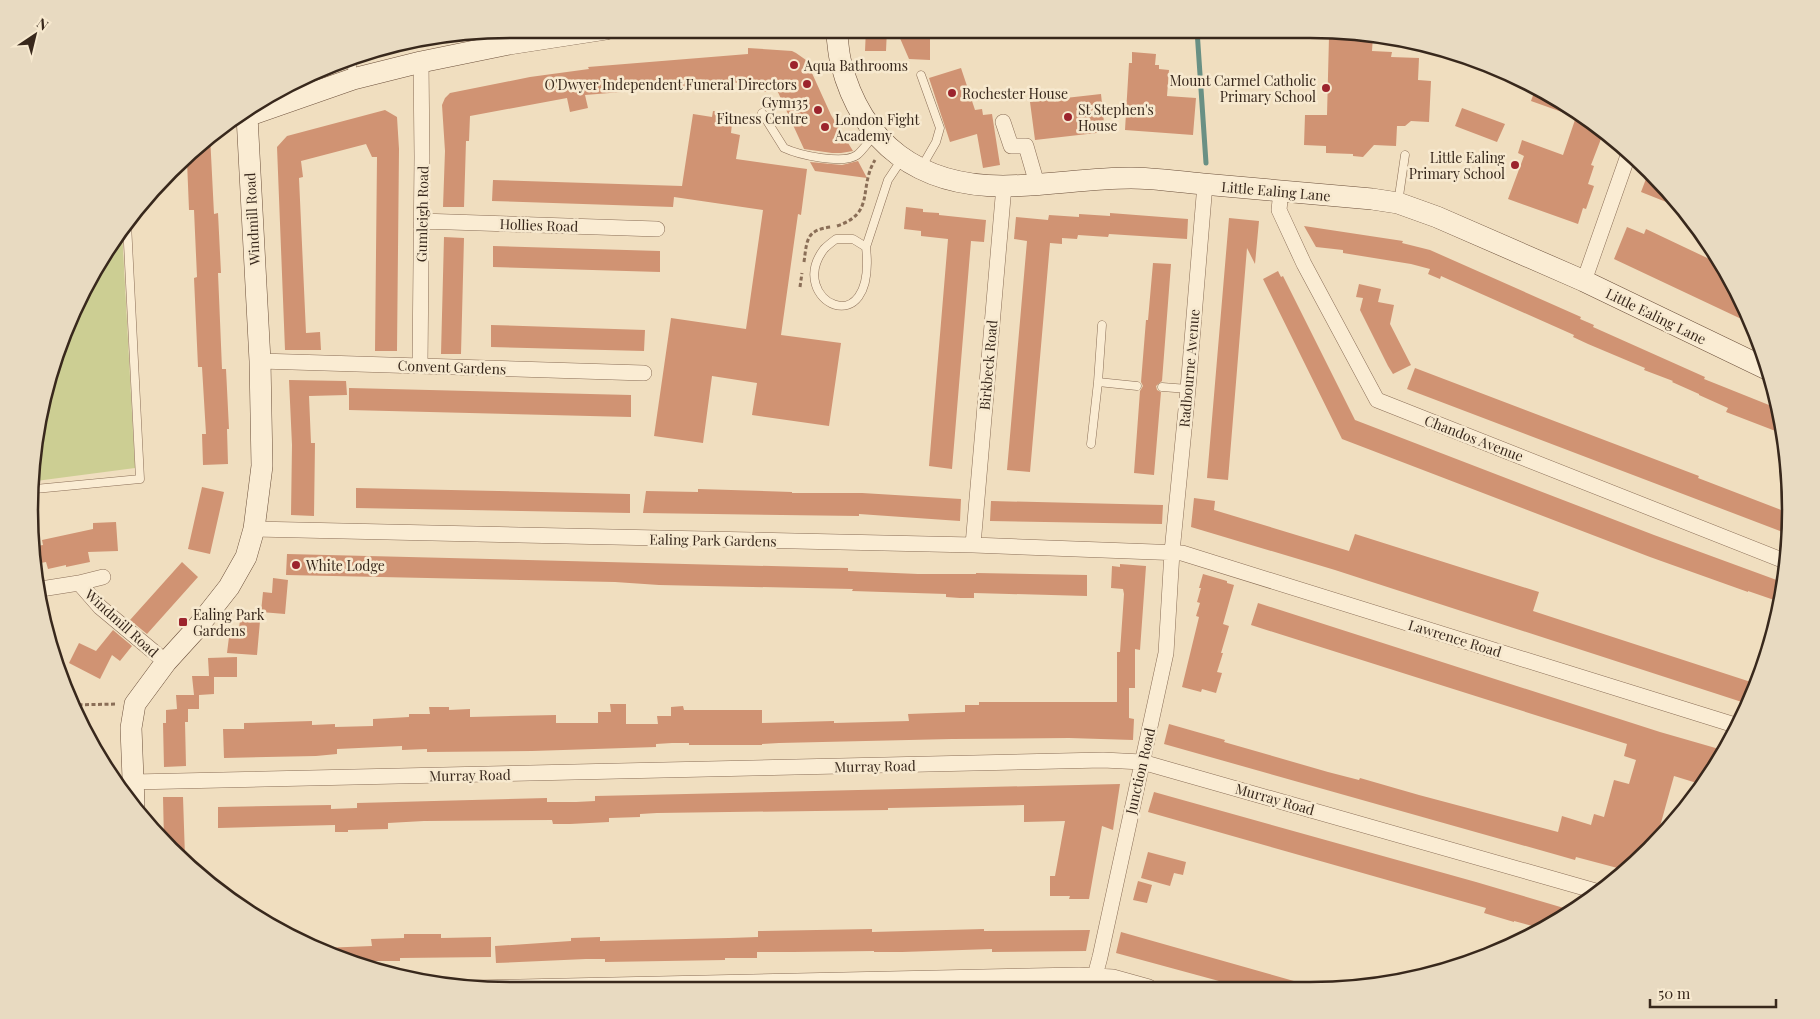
<svg xmlns="http://www.w3.org/2000/svg" width="1820" height="1019" viewBox="0 0 1820 1019" font-family="'Playfair Display',serif">
	<style>
		.green { fill: #ccce93 }
		.lines { fill: none; stroke-linecap: round; stroke-linejoin: round }
		.stream { stroke: #699084; stroke-width: 5 }
		.building { fill: #d09373 }
		.service-casing { stroke: #8a6e57; stroke-width: 9 }
		.minor-casing { stroke: #8a6e57; stroke-width: 16 }
		.secondary-casing { stroke: #6b4f3a; stroke-width: 22 }
		.path { stroke: #8a6e57; stroke-width: 3; stroke-dasharray: 4 2.5; stroke-linecap: butt }
		.service { stroke: #faecd3; stroke-width: 8 }
		.minor { stroke: #faecd3; stroke-width: 15 }
		.secondary { stroke: #faecd3; stroke-width: 21 }
		.poi-dot { fill: #9c242d; stroke: #f7e9cf; stroke-width: 2 }
		.labels { text-anchor: middle; dominant-baseline: central; stroke-width: 5; stroke-linejoin: round; paint-order: stroke }
		.poi-label { font-size: 14px; fill: #38281c; stroke: #f7e9cf; text-anchor: start }
		.street-label { font-size: 14px; fill: #38281c; stroke: #f7e9cf }
		.rim { fill: none; stroke: #38281c; stroke-width: 2.5 }
	</style>
	<rect width="100%" height="100%" fill="#f0debf"/>
	<!-- green -->
	<path class="green" d="M122,231l13,237 -99,13 9,-96 65,-143 10,-10z"/>
	<g class="lines">
		<!-- stream -->
		<path class="stream" d="M1197,30l9,133"/>
	</g>
	<!-- building -->
	<path class="building" d="M866,29h21l-1,22h-21z
		M896,29h34v31l-21,-1z
		M1331,30h11l31,6 -1,15 20,1 -1,5 28,1 -1,22 13,1 -2,41 -18,-1 -6,5h-8l-1,20 -22,-1 -11,12 -10,-1v-2l-27,-1v-7l-22,-1 1,-30h22l2,-78 2,1z
		M748,48l44,3 4,2 10,7 25,55 22,36 -12,2h-9l-28,-4 -27,-59 -13,2v-3l-7,1 1,-9 -173,14 3,13 -18,4 -3,-14 -97,18 -1,25h-3l-2,66h-21l2,-56 -3,-46 3,-7 5,-5 80,-16 59,-8 -1,-2 160,-13z
		M1132,52l24,2 -1,11h4v4l10,1 -2,26 29,2 -3,37 -68,-5 4,-67h3z
		M961,68l14,42 7,-1 1,6 9,-1 8,51 -17,3 -6,-34 -27,8 -21,-64z
		M1536,87l15,6 53,38 -13,34 3,1 -6,18 6,2 -8,23 -3,-1 -5,16 -70,-25 16,-43 -6,-3 4,-13 41,15 13,-38 -45,-16z
		M1101,94l4,38 -70,8 -5,-38z
		M1462,108l43,16 -8,18 -42,-16z
		M385,110l12,7 2,32 -2,202h-22l2,-194h-5l-6,-13 -65,17 2,16 -4,1 7,155 14,-1 1,18h-36l-8,-203 10,-11z
		M713,111l20,3 -2,19 9,2 -4,24 71,10 -6,46 -3,-1 -17,121 60,8 -12,83 -77,-11 5,-32 -45,-7 -9,67 -49,-7 17,-118 75,11 17,-119 -89,-13 -1,10 -181,-6 1,-21 189,6 11,-72 19,3z
		M210,135l4,79 4,-1 3,60h-3l4,96h4l3,60h-2l1,35 -25,1 -1,-31h4l-4,-67h-4l-4,-89 3,-1 -3,-67h-5l-2,-49z
		M858,161l9,17 -52,-7 -5,-9 32,3z
		M1649,171l13,14 22,24 -43,-17z
		M906,207l17,2v3l16,1v2l47,5 -2,22 -13,-1 -19,228 -23,-3 19,-227 -27,-3v-5l-17,-2z
		M1110,213l78,6 -1,20 -78,-5 -1,3 -30,-2 -1,4 -15,-1v6l-12,-1 -20,229 -23,-2 20,-229 -13,-2 2,-22 32,3 1,-5 30,2v-3l31,2z
		M1229,218l30,3 -4,43 -8,-16 -19,232 -21,-2z
		M1304,226l99,15 -1,2 28,7 151,67 -1,2 14,6 -1,2 112,50 -1,2 75,30 4,25 -57,-22 2,-4 -29,-13v-1l-27,-12 1,-1 -29,-11 1,-2 -57,-24 -15,-7 1,-2 -133,-59 -1,3 -12,-5 2,-5 -19,-5 -68,-11v-3l-27,-3z
		M1627,227l17,7 2,-5 76,36 20,32 10,27 -138,-65z
		M444,237l20,1 -3,116h-20z
		M493,246l167,5v21l-167,-5z
		M1153,263l18,1 -9,117 -6,5 1,4 4,2 -7,83 -20,-2 6,-82 3,-5 -2,-4 5,-62h2z
		M1278,271l3,6 2,-1 72,144 299,115 131,48 -5,19 -32,-11v1l-98,-35 -308,-118 -79,-160z
		M1359,284l22,5 -3,13 16,3 -4,19 21,41 -18,9 -5,-8 -28,-56 3,-12 -7,-1z
		M491,325l154,5 -1,21 -153,-4z
		M1415,368l284,108 -1,2 91,35 -1,21 -381,-145z
		M289,380l57,1 1,14 -38,1 2,47h4l-1,73 -23,-1 1,-70z
		M349,388l282,7v22l-282,-7z
		M202,487l22,5 -14,62 -22,-5z
		M356,488l274,6v19l-274,-5z
		M698,489l94,3v1h70l99,6 -1,22 -101,-7v2l-216,-3 3,-22 52,1z
		M1194,498l21,3 -1,9 135,41 6,-17 184,58 -6,19 224,73 -9,20 -413,-134 -144,-43z
		M991,501l172,4 -1,19 -172,-3z
		M116,522l2,29 -30,1 2,10 -24,5v-2l-18,4 -2,-7 -11,2 -4,-17 12,-2 -1,-5 51,-11v-6z
		M287,554l561,14v3l70,3h58v-1l111,2v21l-113,-3v5h-14l-14,-1v-3l-94,-3 1,-2 -194,-4 -44,-3 -329,-7z
		M182,562l16,15 -51,57 -17,-14z
		M1120,564l26,2 -6,84 -5,-1v39h-6v30l5,1 -1,21 -64,-2 -117,1 -173,4 -17,1v1h-73v-2h-17l-16,1v3l-124,4 -105,1v-3l-25,1v-4l-65,3v5l-21,2 -92,2 -1,-29h21v-6l68,-2v4l23,-1v3l38,-1v-7l36,-2v-3h21l-1,-7h20v3l21,-1v8l86,-2v8h42v-11h13l-1,-8h16v20h32l-1,-8h14v-9l12,-1 1,4h78v13l72,-2v2l75,-2 -1,-7 57,-2v-7h14v-3h138v-50h3l4,-58 -1,-5 -12,-1 1,-22 8,1z
		M1203,574l24,7v2l7,2 -11,39 6,2 -8,27h2l-6,19 5,1 -6,20 -14,-4 -1,3 -19,-5 17,-70 -3,-1 4,-13 -3,-1 4,-14h-2z
		M273,578l15,2 -3,34 -24,-2 2,-20 9,1z
		M1258,603l402,129 66,19 -14,19 -6,-2 -6,16 -26,-8 -15,54 6,1 -14,18 -26,21 -49,-13 -1,3 -411,-116 5,-20 56,16 -1,2 104,30 31,8 1,-2 59,17 139,37 4,-16 29,9 3,-11 10,3 10,-37 15,4 7,-24 -12,-4 3,-12 -376,-119z
		M240,620l20,1 -3,34 -30,-2 3,-24h9z
		M113,630l19,16 -12,15 -8,-6 -12,24 -31,-16 10,-20 17,8z
		M237,657v20h-23v17l-15,1v14h-17h6v13h-3l1,44 -22,1 -1,-44h3v-13l11,-1 -1,-14h18l-2,-19h17l-1,-18z
		M1120,784l-7,46 -11,-4 -13,73h-20l1,-3h-20v-20h5l10,-55 -41,1v-17l-136,3v2l-231,3 -17,1v3l-31,1v4l-39,2h-17l-1,-4 -128,1 -36,2v6l-40,1v2h-13v-7l-117,3v-21l113,-2v4l26,-1v-5l39,-1 151,-4v4h29l19,-1v-5l47,-1z
		M1154,792l322,90 98,29 -34,17 -26,-7v1l-30,-9 2,-5 -338,-96z
		M163,797h20l2,60 -21,-17z
		M1148,852l38,10 -3,13 -9,-2 -4,13 -29,-8z
		M1138,881l14,4 -5,18 -14,-3z
		M872,929v3l112,-3v2l106,-1 -4,21 -94,1v-3l-90,3h-28v-1l-81,1h-36v6h-32v2l-120,2v-3h-19l-90,4 -1,-17 76,-5v-3l29,-1v4l129,-3 29,-1v-6z
		M1121,932l180,51v3l-60,1 -125,-34z
		M404,934h37v4l50,-1v20l-91,1v3h-31v6l-46,-19 49,-2 -1,-7 33,-1z"/>
	<g class="lines">
		<defs>
			<path id="service" d="M351,56l2,21
				M921,75l19,53 -4,14 -15,26
				M762,113l22,35c15,7 59,17 73,7 6,-5 12,-14 18,-21
				M1398,203l7,-48
				M836,239h17l13,8c11,100 -81,53 -42,2 3,-3 8,-7 12,-10z
				M866,247l22,-67 14,-21
				M1098,382l39,4
				M1162,387l26,2
				M1091,444l7,-62 4,-57
				M35,489l105,-10 -13,-255"/>
			<path id="minor" d="M1003,122l8,24h15l11,38
				M1281,191l-2,19 25,54 73,136 410,162
				M421,221l236,8
				M1584,281l46,-131
				M260,361l384,12
				M420,366l2,-209 -1,-95
				M254,529l719,16 209,8 556,173
				M973,545l31,-359
				M103,577l-24,6 21,24 66,55
				M41,589l38,-6
				M133,782l970,-22 39,2 457,130
				M1092,987l8,-30 66,-304 6,-101 16,-163 17,-205
				M470,988l609,-13 34,2 36,10"/>
			<path id="secondary" d="M836,29c2,11 2,23 5,34 21,82 79,123 162,123 43,0 85,-8 128,-8 24,0 48,4 72,6 56,5 112,10 169,15l26,4 39,14 147,64 185,89
				M134,804l-3,-76 4,-24 31,-42 30,-33 33,-42 17,-30 8,-28 8,-63 -2,-105 -13,-245 106,-37 68,-17 88,-18 97,-15"/>
		</defs>
		<!-- service casing -->
		<use href="#service" class="service-casing"/>
		<!-- minor casing -->
		<use href="#minor" class="minor-casing"/>
		<!-- secondary casing -->
		<use href="#secondary" class="secondary-casing"/>
		<!-- path -->
		<path class="path" d="M837,226c39,-13 21,-38 38,-66
			M804,262c3,-22 2,-32 27,-35
			M800,287l2,-14
			M72,705l45,-1"/>
		<!-- service -->
		<use href="#service" class="service"/>
		<!-- minor -->
		<use href="#minor" class="minor"/>
		<!-- secondary -->
		<use href="#secondary" class="secondary"/>
	</g>
	<!-- markers -->
	<g class="poi-dot">
		<circle cx="794" cy="65" r="5"/>
		<circle cx="807" cy="84" r="5"/>
		<circle cx="1326" cy="88" r="5"/>
		<circle cx="952" cy="93" r="5"/>
		<circle cx="818" cy="110" r="5"/>
		<circle cx="1068" cy="117" r="5"/>
		<circle cx="825" cy="127" r="5"/>
		<circle cx="1515" cy="165" r="5"/>
		<circle cx="296" cy="565" r="5"/>
		<rect x="178" y="617" width="10" height="10" rx="2.5"/>
	</g>
	<g class="labels">
		<!-- poi labels -->
		<g class="poi-label">
			<text x="804" y="65">Aqua Bathrooms</text>
			<text x="1316" y="80" text-anchor="end">Mount Carmel Catholic<tspan x="1316" dy="16">Primary School</tspan></text>
			<text x="797" y="84" text-anchor="end">O'Dwyer Independent Funeral Directors</text>
			<text x="962" y="93">Rochester House</text>
			<text x="808" y="102" text-anchor="end">Gym135<tspan x="808" dy="16">Fitness Centre</tspan></text>
			<text x="1078" y="109">St Stephen's<tspan x="1078" dy="16">House</tspan></text>
			<text x="835" y="119">London Fight<tspan x="835" dy="16">Academy</tspan></text>
			<text x="1505" y="157" text-anchor="end">Little Ealing<tspan x="1505" dy="16">Primary School</tspan></text>
			<text x="306" y="565">White Lodge</text>
			<text x="193" y="614">Ealing Park<tspan x="193" dy="16">Gardens</tspan></text>
		</g>
		<!-- street labels -->
		<g class="street-label">
			<text transform="translate(1276 191) rotate(5)">Little Ealing Lane</text>
			<text transform="translate(422 214) rotate(-89)">Gumleigh Road</text>
			<text transform="translate(252 219) rotate(-93)">Windmill Road</text>
			<text transform="translate(539 225) rotate(2)">Hollies Road</text>
			<text transform="translate(1656 316) rotate(26)">Little Ealing Lane</text>
			<text transform="translate(988 365) rotate(-85)">Birkbeck Road</text>
			<text transform="translate(452 367) rotate(2)">Convent Gardens</text>
			<text transform="translate(1189 368) rotate(-85)">Radbourne Avenue</text>
			<text transform="translate(1474 438) rotate(21)">Chandos Avenue</text>
			<text transform="translate(713 540) rotate(1)">Ealing Park Gardens</text>
			<text transform="translate(122 623) rotate(42)">Windmill Road</text>
			<text transform="translate(1455 638) rotate(17)">Lawrence Road</text>
			<text transform="translate(875 766) rotate(-1)">Murray Road</text>
			<text transform="translate(1140 771) rotate(-77)">Junction Road</text>
			<text transform="translate(470 775) rotate(-1)">Murray Road</text>
			<text transform="translate(1275 799) rotate(16)">Murray Road</text>
		</g>
	</g>
	<!-- crop -->
	<path d="M0 0H1820V1019H0ZM510 38H1310A472 472 0 0 1 1782 510V510A472 472 0 0 1 1310 982H510A472 472 0 0 1 38 510V510A472 472 0 0 1 510 38Z" fill="#e8dac1" fill-rule="evenodd"/>
	<path class="rim" d="M510 38H1310A472 472 0 0 1 1782 510V510A472 472 0 0 1 1310 982H510A472 472 0 0 1 38 510V510A472 472 0 0 1 510 38Z"/>
	<!-- north arrow -->
	<g transform="translate(35 35) rotate(35)" stroke="#f7e9cf" stroke-width="4" paint-order="stroke">
	<path d="M0-4L9 19L0 12L-9 19Z" fill="#38281c"/>
	<text y="-8" font-size="14" font-weight="bold" text-anchor="middle" fill="#38281c">N</text>
	</g>
	<!-- scale -->
	<path d="M1650 999v8h126v-8" fill="none" stroke="#38281c" stroke-width="2.5"/>
	<text x="1658" y="999" font-size="15" fill="#38281c" stroke="#f7e9cf" stroke-width="4" paint-order="stroke">50 m</text>
</svg>
